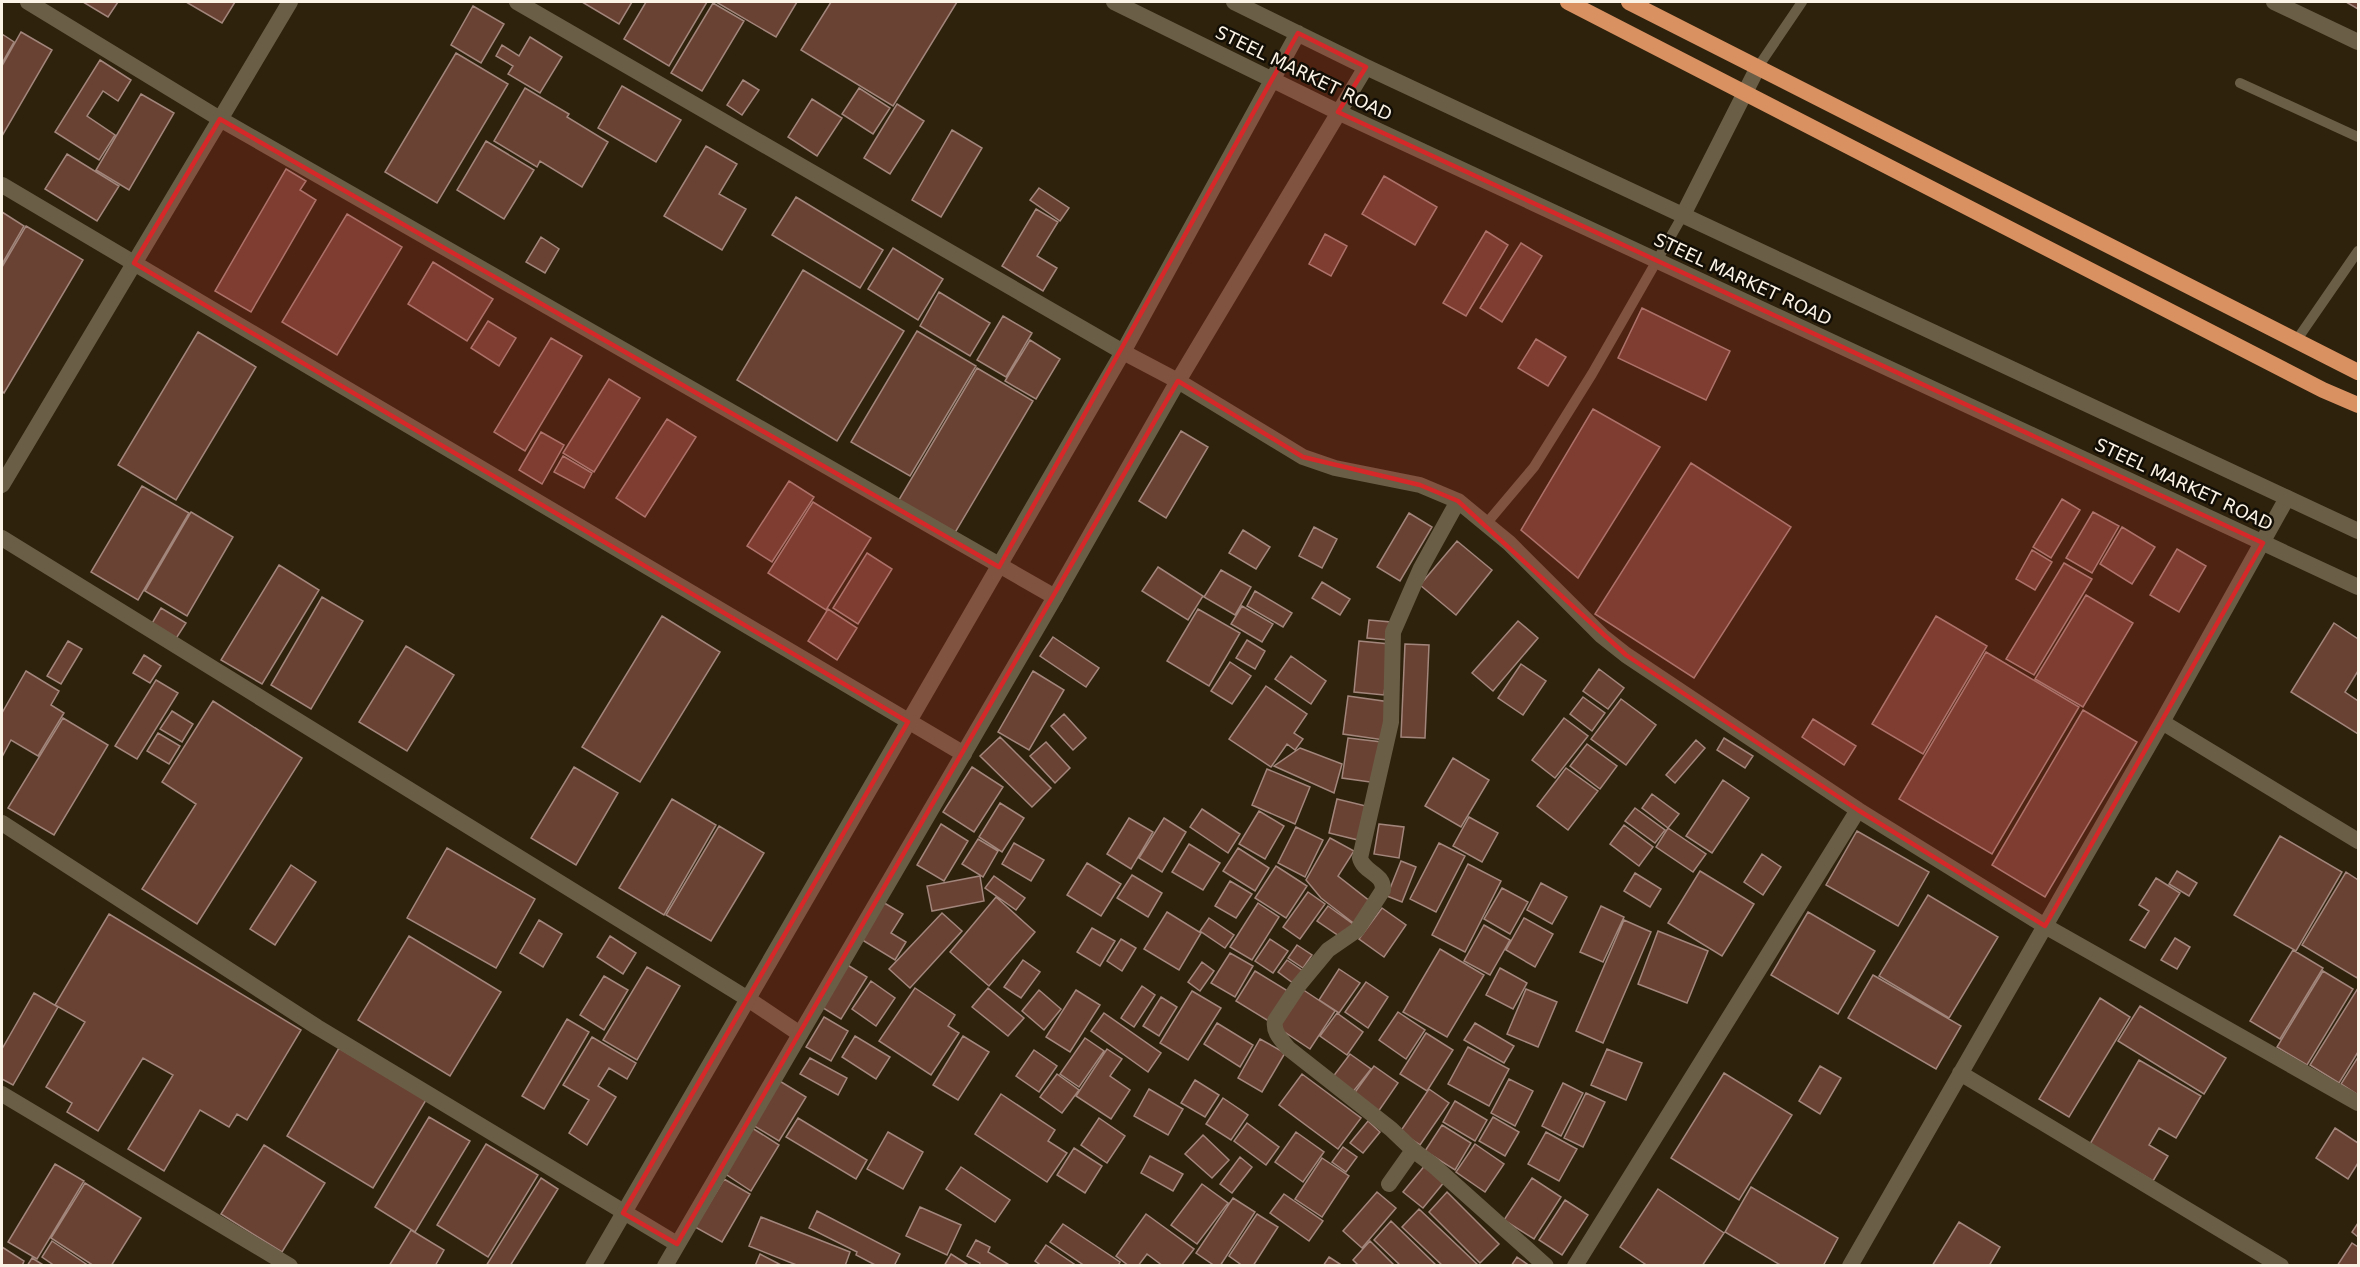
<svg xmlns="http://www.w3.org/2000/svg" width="2360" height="1267" viewBox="0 0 2360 1267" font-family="'DejaVu Sans',sans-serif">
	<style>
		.building { fill: #6a4234; stroke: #a2857b; stroke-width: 1.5 }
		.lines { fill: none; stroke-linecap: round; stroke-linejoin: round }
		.service { stroke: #6b5e47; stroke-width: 10 }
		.minor { stroke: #6b5e47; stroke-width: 16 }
		.tertiary { stroke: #6b5e47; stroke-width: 16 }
		.trunk { stroke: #da9162; stroke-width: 16 }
		.marked { fill: #d62828; fill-opacity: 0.2; stroke: #d62828; stroke-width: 4.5; stroke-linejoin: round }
		.labels { text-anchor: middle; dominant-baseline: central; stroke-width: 5; stroke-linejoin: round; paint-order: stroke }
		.street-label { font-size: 18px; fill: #fbf3e6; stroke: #120d05 }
	</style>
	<rect width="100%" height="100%" fill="#2e220d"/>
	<!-- building -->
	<path class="building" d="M83,2h35l-10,15z
		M186,2h49l-13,21z
		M582,2h50l-13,22z
		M646,2h61l-38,64 -45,-27z
		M716,2h81l-21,35z
		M831,2h126l-64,104 -92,-56z
		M2346,2h12v7z
		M713,3l31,18 -42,70 -31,-18z
		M473,6l31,18 -23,39 -30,-18z
		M21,32l31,18 -50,86v-70z
		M2,34l12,8 -12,21z
		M530,37l32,20 -22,36 -32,-19 5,-8 -17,-10 6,-11 17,11z
		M456,53l52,31 -71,119 -52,-31z
		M100,60l31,20 -13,21 -15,-10 -16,25 28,19 -16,25 -44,-28z
		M743,80l16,10 -17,25 -15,-10z
		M622,86l59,34 -25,42 -58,-34z
		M525,88l44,26 -2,3 41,25 -26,45 -42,-26 -3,6 -43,-26z
		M859,88l31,20 -17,26 -31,-20z
		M141,94l33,19 -45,77 -33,-20z
		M812,99l30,19 -25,38 -29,-19z
		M897,104l27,17 -34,53 -26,-16z
		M952,130l30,18 -41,69 -29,-17z
		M486,141l48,29 -30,49 -47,-29z
		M706,146l31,18 -18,30 27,15 -24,41 -58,-34z
		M67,154l52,32 -22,35 -52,-32z
		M286,169l20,12 -6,9 16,10 -65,112 -36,-21z
		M1384,176l53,31 -22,38 -53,-31z
		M1039,188l30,20 -9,13 -30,-21z
		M796,197l87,53 -23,38 -88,-53z
		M1036,209l22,13 -21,34 20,12 -14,23 -41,-25z
		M2,212l22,14 -22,38z
		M347,214l55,33 -65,108 -55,-33z
		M26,226l57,34 -79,133 -2,-2v-124z
		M1486,231l22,14 -42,71 -23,-13z
		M1325,234l22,12 -16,30 -22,-12z
		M541,237l18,12 -14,24 -19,-11z
		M1521,243l21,13 -40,66 -22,-14z
		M893,248l50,31 -25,41 -50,-31z
		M433,262l60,37 -26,42 -59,-37z
		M803,270l101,61 -67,110 -100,-61z
		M939,292l51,31 -20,33 -50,-30z
		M1642,308l88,43 -24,49 -88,-42z
		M1003,316l29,17 -26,44 -29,-17z
		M488,321l28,17 -17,28 -28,-18z
		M917,331l59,35 -66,110 -59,-34z
		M198,332l58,35 -80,133 -58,-35z
		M551,338l31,18 -57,95 -31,-19z
		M1536,339l30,18 -18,29 -30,-18z
		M1030,340l30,19 -24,40 -31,-18z
		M977,368l56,33 -80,135 -56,-33z
		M609,379l31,19 -46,74 -31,-19z
		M1593,409l67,38 -82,131 -57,-48z
		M667,419l29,18 -51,80 -29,-19z
		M1181,431l27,16 -42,71 -27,-17z
		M541,432l23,13 -22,39 -23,-14z
		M563,456l29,17 -8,15 -30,-16z
		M1691,463l100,64 -97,151 -99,-64z
		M789,481l25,16 -42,65 -25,-16z
		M142,486l47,27 -51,87 -47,-28z
		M2062,499l18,11 -29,48 -18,-11z
		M813,502l58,36 -45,72 -58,-37z
		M191,512l42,25 -46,79 -42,-25z
		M2093,512l26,14 -27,47 -26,-15z
		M1409,513l23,14 -32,54 -23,-14z
		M1314,527l23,12 -15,29 -23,-12z
		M2122,527l33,20 -23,37 -32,-20z
		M1243,530l27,17 -14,22 -27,-16z
		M1457,541l35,29 -36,45 -36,-30z
		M2177,549l29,17 -27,46 -29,-17z
		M2032,550l20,12 -17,28 -19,-11z
		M867,553l25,16 -34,55 -25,-16z
		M2064,563l28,16 -58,96 -28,-16z
		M279,565l40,25 -57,94 -41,-24z
		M1158,567l45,29 -15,24 -46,-29z
		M1221,570l30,17 -16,28 -31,-18z
		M1322,582l28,17 -10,16 -28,-17z
		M1255,591l37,22 -9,14 -36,-21z
		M2086,595l47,28 -50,84 -48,-28z
		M322,597l41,24 -52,88 -40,-24z
		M1242,606l31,18 -11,18 -31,-18z
		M161,608l25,15 -11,17 -24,-15z
		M828,609l29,19 -20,32 -29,-19z
		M1198,609l42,24 -31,53 -42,-25z
		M662,616l58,36 -80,130 -58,-35z
		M1936,616l51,30 -64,108 -51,-30z
		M1369,620l22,2 -2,18 -22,-2z
		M1518,621l20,17 -45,53 -21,-18z
		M2334,623l24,16v32l-13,21 13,9v33l-67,-42z
		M1053,637l46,31 -13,19 -46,-31z
		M1247,640l18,11 -10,18 -19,-11z
		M68,641l14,8 -21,35 -14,-8z
		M1359,641l31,3 -6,51 -30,-3z
		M1405,644l24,1 -4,93 -24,-1z
		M406,646l48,29 -47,76 -48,-29z
		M1986,652l93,55 -87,147 -93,-55z
		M144,655l17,11 -11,17 -17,-10z
		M1291,656l35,25 -15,23 -36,-25z
		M1230,662l21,14 -19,28 -21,-13z
		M1521,664l25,17 -23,34 -25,-17z
		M1599,669l25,19 -16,21 -25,-18z
		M26,671l33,20 -8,14 13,8 -26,43 -27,-16 -9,17v-44z
		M1033,671l31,19 -35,60 -31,-18z
		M156,680l22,13 -41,66 -22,-13z
		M1266,686l41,28 -13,19 9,6 -8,11 -8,-6 -16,23 -42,-28z
		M1348,696l42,6 -6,38 -41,-6z
		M1583,697l22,16 -13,18 -22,-17z
		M1621,699l35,26 -30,40 -35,-26z
		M213,701l89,57 -105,166 -55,-35 54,-85 -34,-22z
		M2083,710l54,32 -92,155 -53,-32z
		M172,711l21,13 -11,18 -22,-13z
		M1064,714l22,24 -13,12 -22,-24z
		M63,718l45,27 -54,90 -46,-27z
		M1564,718l24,18 -33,42 -23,-18z
		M1813,719l43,27 -12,19 -42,-28z
		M158,733l22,13 -11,18 -22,-13z
		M1000,737l51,51 -19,19 -52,-51z
		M1348,738l34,4 -5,41 -35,-5z
		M1724,738l29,18 -8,12 -28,-18z
		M1696,740l9,8 -30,35 -9,-8z
		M1046,742l24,26 -15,15 -25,-27z
		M1587,744l30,22 -17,23 -30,-23z
		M1300,748l42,16 -8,29 -60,-27z
		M1453,758l36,22 -28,47 -36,-21z
		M574,767l44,26 -42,72 -45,-27z
		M972,767l31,20 -29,45 -31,-20z
		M1566,768l32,23 -30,39 -31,-24z
		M1267,769l43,18 -15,37 -43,-19z
		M1723,780l26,18 -37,55 -26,-17z
		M1652,794l27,20 -11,14 -26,-20z
		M672,799l44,26 -52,90 -45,-27z
		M1337,799l29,7 -8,34 -29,-7z
		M1000,803l24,15 -22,34 -23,-15z
		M1635,808l30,22 -10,13 -30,-22z
		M1202,809l38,25 -12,19 -38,-26z
		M1259,811l25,15 -19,33 -26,-15z
		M1469,817l29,16 -16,29 -29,-16z
		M1129,818l24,14 -22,37 -24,-15z
		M1164,818l22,14 -24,40 -23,-14z
		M941,824l27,17 -24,40 -27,-16z
		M1379,824l25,3 -5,31 -25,-4z
		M1624,825l29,22 -14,19 -29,-22z
		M719,826l45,27 -53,88 -45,-26z
		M1296,827l27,13 -18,37 -27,-14z
		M1668,828l38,26 -13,18 -37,-25z
		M1857,831l72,41 -31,54 -72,-41z
		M2280,836l62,36 -46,79 -62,-36z
		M1330,838l24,13 -16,25 33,26 -15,23 -35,-27 -15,-18z
		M978,839l20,12 -15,26 -21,-13z
		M1014,843l30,17 -13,21 -29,-17z
		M1439,843l26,13 -29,56 -26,-13z
		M1189,844l31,19 -17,27 -31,-18z
		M447,848l88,51 -39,69 -89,-50z
		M1238,848l31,20 -14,23 -32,-20z
		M1762,854l19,13 -18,28 -19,-13z
		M1401,861l15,6 -14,35 -15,-6z
		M1087,863l34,21 -20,32 -34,-21z
		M1468,864l33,17 -36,71 -33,-17z
		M291,865l25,17 -41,63 -25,-16z
		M1276,866l31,20 -21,32 -31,-20z
		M1700,871l54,33 -32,52 -54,-33z
		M2177,871l20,12 -8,13 -20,-12z
		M2346,872l12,8v95l-1,3 -55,-33z
		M1635,873l26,16 -11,18 -26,-16z
		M1132,875l30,18 -14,24 -31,-19z
		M980,876l4,25 -52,10 -5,-25z
		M994,876l31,22 -9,12 -31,-22z
		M2156,878l24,15 -35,55 -15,-8 19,-29 -10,-6z
		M1230,881l22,13 -16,24 -21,-12z
		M1541,883l26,14 -15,27 -25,-14z
		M1502,888l26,14 -18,32 -26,-15z
		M1308,892l17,12 -25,35 -17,-12z
		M1928,895l70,42 -49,81 -70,-42z
		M996,897l39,35 -46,54 -39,-34z
		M881,901l22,13 -12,19 15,9 -11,18 -36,-22z
		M1258,903l21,14 -27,43 -22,-13z
		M1328,906l25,18 -11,14 -25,-17z
		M1601,906l23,11 -21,45 -23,-10z
		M1382,908l24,17 -22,32 -25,-18z
		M1167,912l34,21 -22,37 -35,-21z
		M1808,912l67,39 -37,63 -67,-39z
		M942,913l20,18 -52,57 -21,-19z
		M109,914l192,116 -54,90 -10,-6 -8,13 -29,-17 -36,61 -36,-22 45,-74 -30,-17 -45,73 -31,-19 5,-9 -26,-16 39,-65 -30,-17z
		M1209,918l25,17 -9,13 -25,-17z
		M1524,918l29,16 -18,33 -29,-17z
		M539,920l23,14 -19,33 -23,-14z
		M1624,920l27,12 -48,111 -27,-12z
		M1484,925l26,15 -20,35 -26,-14z
		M1092,928l23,13 -15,25 -23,-14z
		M1658,931l50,20 -21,52 -49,-19z
		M409,936l92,56 -51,84 -92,-56z
		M610,936l26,17 -13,21 -26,-17z
		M2175,938l15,9 -13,22 -16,-9z
		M1121,939l15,9 -14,23 -15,-10z
		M1270,939l18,12 -15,22 -18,-12z
		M1297,945l15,10 -9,13 -15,-10z
		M1440,949l44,26 -37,62 -44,-25z
		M2293,950l30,18 -43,71 -30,-18z
		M1230,953l23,13 -18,31 -24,-14z
		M1023,960l17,12 -19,26 -17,-11z
		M1287,960l19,13 -9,13 -19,-14z
		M1202,962l12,9 -14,20 -12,-9z
		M846,964l21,13 -26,42 -21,-13z
		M647,967l33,19 -43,74 -34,-20z
		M1500,968l27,15 -14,26 -27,-14z
		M1339,969l21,14 -21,30 -20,-13z
		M1255,971l36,22 -19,30 -36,-22z
		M2323,971l30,18 -46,76 -30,-18z
		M1873,975l88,51 -25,43 -88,-51z
		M604,976l24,14 -24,40 -24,-15z
		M871,981l24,17 -19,28 -24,-17z
		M1366,982l22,15 -20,31 -23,-16z
		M1142,986l13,9 -21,32 -13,-9z
		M915,988l40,27 -7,11 11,7 -28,42 -52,-34z
		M988,988l36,30 -16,18 -36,-29z
		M2358,988v64l-19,31 -29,-18z
		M1302,989l33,22 -25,38 -33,-22z
		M1526,989l31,13 -19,45 -31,-13z
		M1039,990l22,19 -17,21 -22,-19z
		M1076,990l24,15 -30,47 -24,-15z
		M1192,991l29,17 -33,52 -28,-17z
		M34,993l24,14 -45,78 -11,-6v-30z
		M1161,997l16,10 -18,29 -16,-10z
		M2100,998l30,19 -61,100 -30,-18z
		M2140,1006l86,52 -22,36 -86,-53z
		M1398,1012l27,18 -19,29 -27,-19z
		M1104,1013l57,40 -13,19 -57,-41z
		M1337,1013l26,19 -16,23 -27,-19z
		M824,1017l24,14 -17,30 -25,-14z
		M567,1019l22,13 -45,77 -22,-13z
		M1217,1023l36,22 -13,22 -36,-23z
		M1475,1023l39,23 -10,17 -40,-23z
		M1426,1033l27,17 -26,41 -27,-17z
		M855,1036l35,21 -14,22 -34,-22z
		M963,1036l26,16 -31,48 -25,-15z
		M592,1037l44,26 -9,16 -18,-11 -11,18 18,11 -29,48 -18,-12 20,-33 -26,-15z
		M1085,1038l19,13 -25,36 -19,-13z
		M1260,1039l25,14 -23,39 -24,-14z
		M1468,1047l41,22 -20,37 -41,-22z
		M339,1048l87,52 -53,88 -86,-52z
		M1107,1049l15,10 -12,17 20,14 -19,29 -35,-23z
		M1607,1049l35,14 -16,37 -35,-15z
		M1034,1050l23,16 -18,26 -23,-16z
		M1350,1054l21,15 -19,24 -20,-15z
		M2358,1057v38l-17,-11z
		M810,1058l37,20 -9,17 -38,-21z
		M2139,1060l62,36 -25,42 -17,-10 -10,17 19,11 -15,25 -63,-37z
		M1374,1066l24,17 -20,29 -25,-17z
		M1820,1066l21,12 -21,36 -21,-13z
		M1724,1073l68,42 -53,85 -68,-42z
		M1057,1074l22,16 -17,23 -22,-16z
		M1302,1074l59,44 -23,31 -59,-44z
		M1509,1079l24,12 -18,35 -24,-13z
		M778,1080l28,17 -27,44 -28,-17z
		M1195,1080l24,15 -14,22 -24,-14z
		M1563,1083l20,10 -22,43 -19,-10z
		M1149,1089l34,20 -15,26 -34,-19z
		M1429,1089l20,14 -29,42 -20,-13z
		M1586,1093l19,9 -22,45 -19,-9z
		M1001,1094l54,36 -7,11 19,12 -20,29 -72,-48z
		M1223,1098l25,17 -17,25 -25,-16z
		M1455,1101l32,19 -12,21 -32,-19z
		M429,1117l41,24 -55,91 -40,-25z
		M1493,1117l26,15 -14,24 -26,-15z
		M798,1118l69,42 -11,19 -70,-42z
		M1099,1118l26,18 -18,27 -26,-18z
		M1368,1121l12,11 -17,21 -13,-10z
		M1247,1123l32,24 -13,18 -32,-24z
		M1442,1125l29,18 -16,27 -30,-19z
		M749,1126l30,19 -28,46 -30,-20z
		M2335,1128l23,15v20l-10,16 -32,-21z
		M888,1132l35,20 -20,37 -36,-20z
		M1296,1132l28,20 -21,30 -28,-20z
		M1546,1132l31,17 -18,32 -31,-17z
		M1203,1135l26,25 -17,18 -27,-24z
		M486,1144l52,31 -50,82 -51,-32z
		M1475,1144l29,20 -19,28 -29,-20z
		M264,1145l61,38 -43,69 -61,-38z
		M1343,1147l14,10 -11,15 -14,-10z
		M1074,1148l28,18 -17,27 -28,-18z
		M1150,1156l33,18 -10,17 -32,-18z
		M1240,1157l12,10 -20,26 -12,-9z
		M1322,1158l27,18 -27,41 -27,-18z
		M55,1164l29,17 -47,78 -29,-17z
		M1426,1164l19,17 -22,27 -20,-16z
		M961,1167l49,33 -15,22 -49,-33z
		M541,1178l17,11 -48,77h-24z
		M1532,1178l29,19 -27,42 -30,-19z
		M724,1179l26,15 -28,48 -27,-15z
		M85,1183l56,35 -30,48h-17l-43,-28z
		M1202,1184l26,19 -31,41 -26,-19z
		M1751,1187l87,51 -15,28h-41l-57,-34z
		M1658,1189l66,44 -22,33h-54l-28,-19z
		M1377,1192l19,16 -34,40 -19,-17z
		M1447,1192l52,52 -19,19 -51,-51z
		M1284,1194l39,27 -14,20 -39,-28z
		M1233,1198l22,14 -35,54h-5l-19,-13z
		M1565,1200l23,15 -26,40 -23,-15z
		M920,1207l41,18 -14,30 -41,-19z
		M1419,1209l60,57h-36l-41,-39z
		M817,1211l83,43 -6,12h-17l-21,-11 1,-3 -48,-24z
		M1146,1214l48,35 -13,17h-18l-16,-12 -9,12h-9l-13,-10z
		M1257,1214l21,13 -25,39h-10l-14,-10z
		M761,1217l89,35 -5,14h-46l-50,-20z
		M1391,1221l46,45h-36l-27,-26z
		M1959,1222l41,25 -11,19h-57z
		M2358,1223v14l-6,-5z
		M1063,1224l57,38 -2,4h-33l-35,-24z
		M411,1230l33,20 -9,16h-46z
		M976,1240l14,7 -2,5 23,14h-32l1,-3 -13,-7z
		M52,1241l37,25h-34l-13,-9z
		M1370,1241l25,25h-36l-6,-6z
		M2352,1243l6,4v19h-21z
		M1046,1245l31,21h-35l-7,-5z
		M2,1247l22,14 -2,5h-20z
		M760,1254l23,12h-28z
		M951,1254l19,12h-26z
		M1329,1257l14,9h-20z
		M1517,1257l13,9h-19z
		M32,1258l13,8h-18z"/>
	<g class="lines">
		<!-- service -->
		<path class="service" d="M1758,67l44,-65
			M2240,83l118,54
			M2296,341l62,-90
			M1486,524l48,-57 58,-93 91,-159"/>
		<!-- minor -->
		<path class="minor" d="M28,2l192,117 835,478
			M517,2l606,350 55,29 125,76 32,11 85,17 38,16 51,42 93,93 24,19 232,155 -283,456
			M2,185l962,569
			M1683,215l75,-148
			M2,538l746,461 52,35
			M2162,722l196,119
			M1858,810l187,116 313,177
			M2,823l315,204 360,217
			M1960,1073l321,193
			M2,1094l288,172
			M1413,1150l-22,-21 -103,-81c-7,-9 -15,-16 -13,-27l24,-36 29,-35 29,-20 26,-40c1,-17 -19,-17 -23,-32l31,-136 2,-90 28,-64 37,-67
			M1389,1184l24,-34 20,15 113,101
			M1850,1266l312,-544 125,-224"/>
		<!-- tertiary -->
		<path class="tertiary" d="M1114,2l224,110 1020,475
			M1234,2l132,65 992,464
			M2274,2l84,40
			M2,485l288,-483
			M593,1266l530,-914 175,-319
			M665,1266l390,-669 123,-216 188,-314"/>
		<!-- trunk -->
		<path class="trunk" d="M1568,2l755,388 35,15
			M1629,2l729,370"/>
	</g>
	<!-- marked area -->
	<path class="marked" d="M1298,33l68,34 -28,45 925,431 -218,383 -187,-116 -232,-155 -168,-154 -38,-16 -117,-28 -125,-76 -501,863 -54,-31 285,-491 -774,-459 86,-144 779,448z"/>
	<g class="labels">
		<!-- street labels -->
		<g class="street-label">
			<text transform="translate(1304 73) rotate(26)">STEEL MARKET ROAD</text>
			<text transform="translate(1743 279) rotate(25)">STEEL MARKET ROAD</text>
			<text transform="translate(2184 484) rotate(25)">STEEL MARKET ROAD</text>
		</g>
	</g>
	<!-- border -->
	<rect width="2360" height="1267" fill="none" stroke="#fbf3e6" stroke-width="6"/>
</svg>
